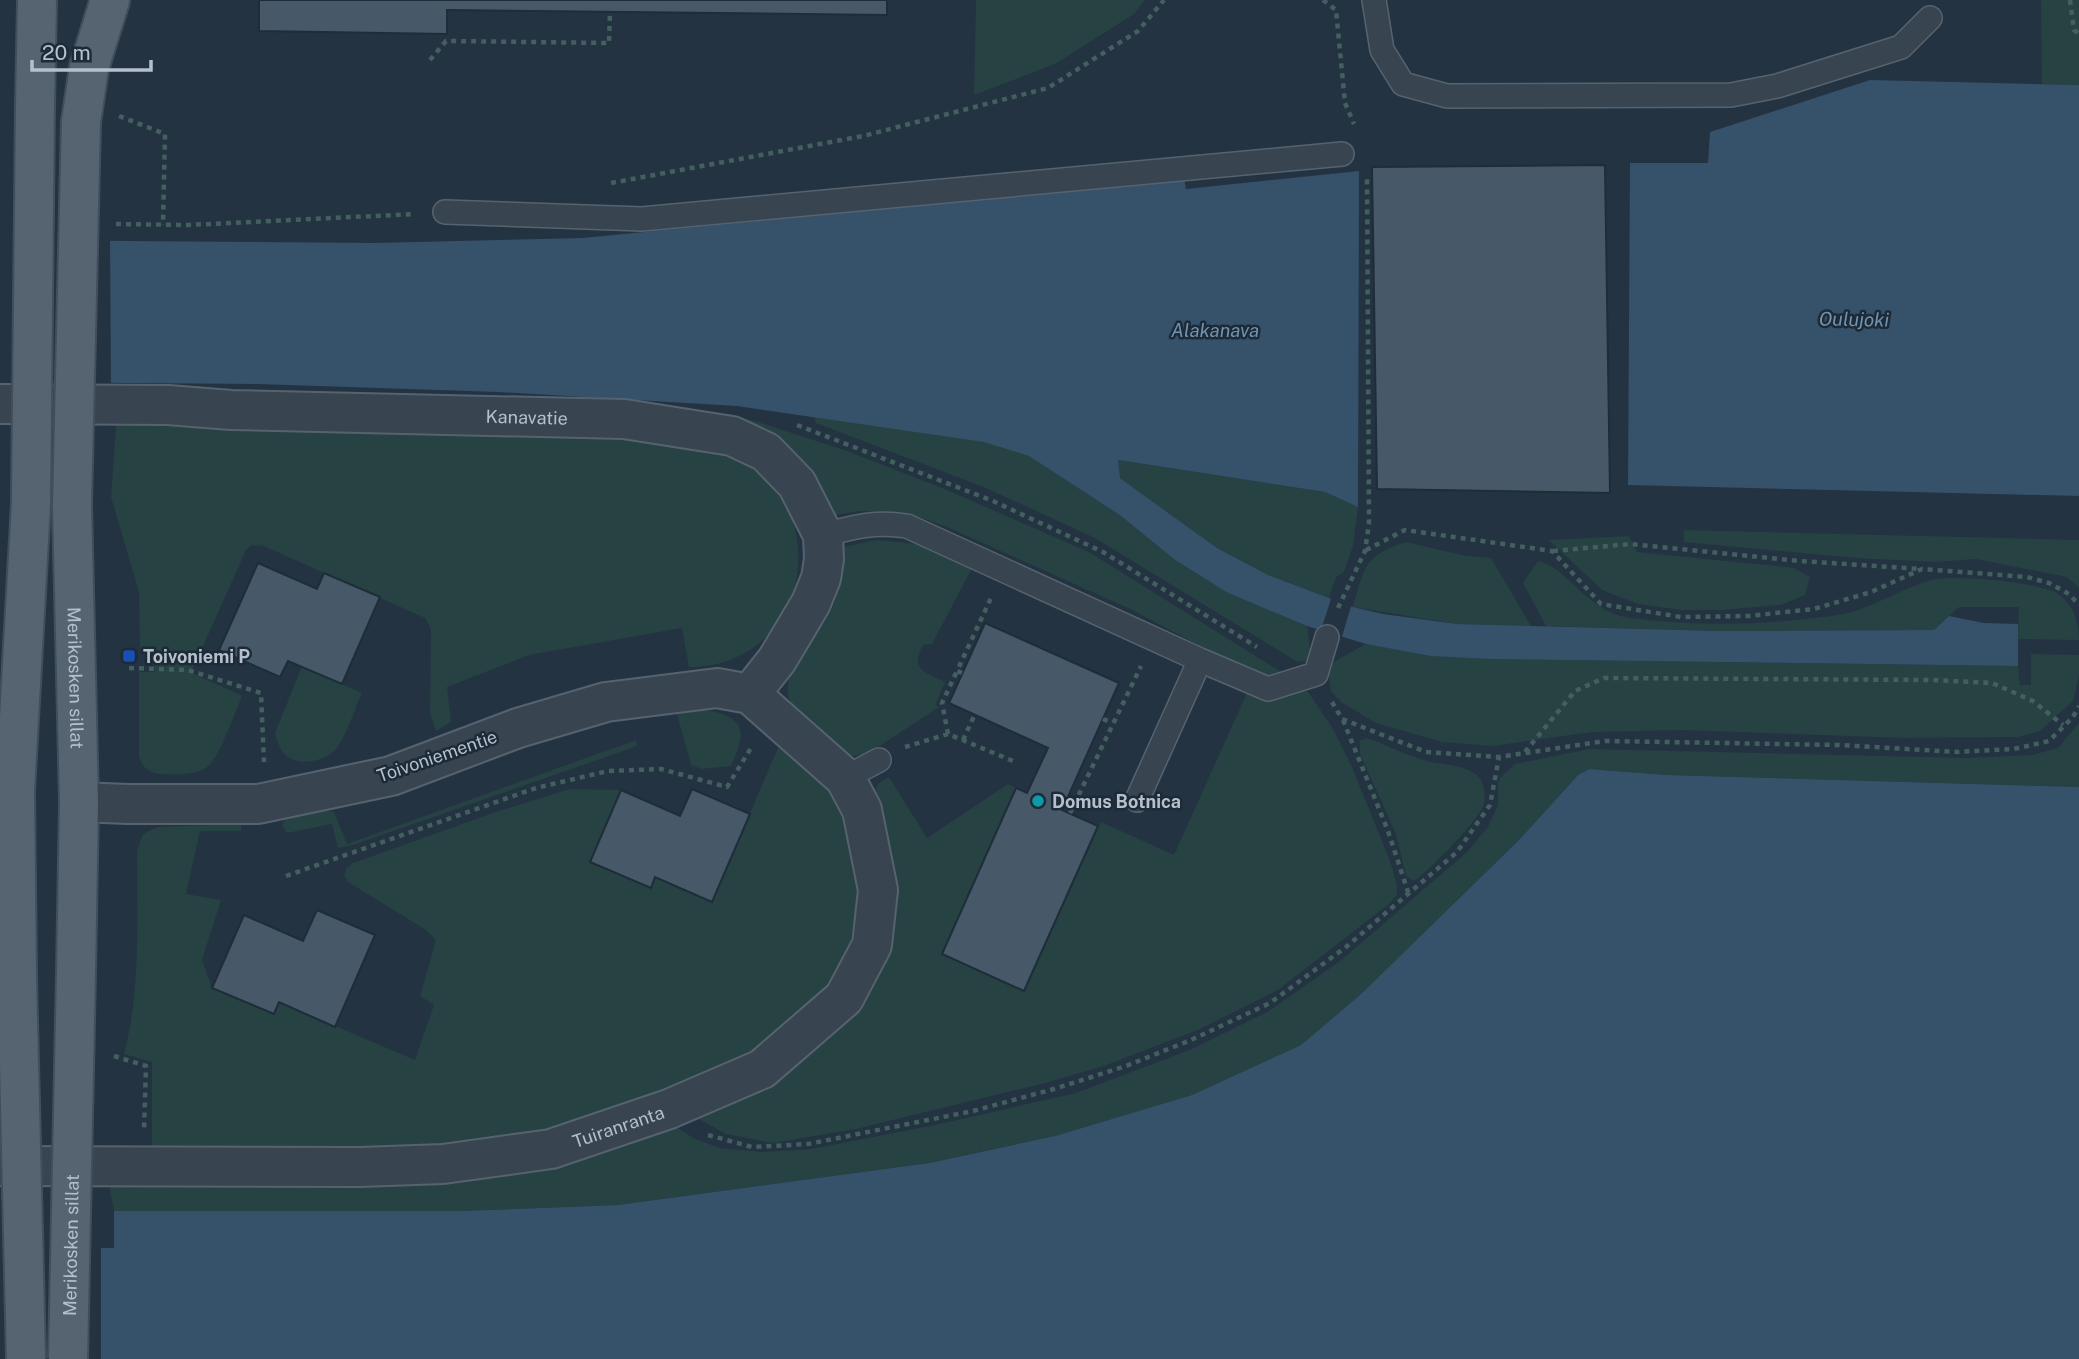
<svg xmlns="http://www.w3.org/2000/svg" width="2079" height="1359" viewBox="0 0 2079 1359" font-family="'Public Sans',sans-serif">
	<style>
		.green { fill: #264243 }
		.water { fill: #36516a }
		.pier { fill: #233342 }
		.building { fill: #475968; stroke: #1f2c39; stroke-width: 2 }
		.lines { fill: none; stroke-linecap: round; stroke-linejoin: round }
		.service-casing { stroke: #56636f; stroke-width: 26 }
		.minor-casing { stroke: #56636f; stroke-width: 42 }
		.primary-casing { stroke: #424e5b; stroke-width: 42 }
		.path { stroke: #445f5f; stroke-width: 4.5; stroke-dasharray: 5 5; stroke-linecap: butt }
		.service { stroke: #384551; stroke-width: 23 }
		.minor { stroke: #384551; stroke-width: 38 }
		.primary { stroke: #566471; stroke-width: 38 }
		.primary-bridge-casing { stroke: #424e5b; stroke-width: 42; stroke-linecap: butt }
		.primary-bridge { stroke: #566471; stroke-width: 38 }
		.transit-dot { fill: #1a4fb4; stroke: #1d2a37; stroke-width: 2.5 }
		.culture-dot { fill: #0f9aa8; stroke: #1d2a37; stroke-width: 2.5 }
		.labels { text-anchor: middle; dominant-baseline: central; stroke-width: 5; stroke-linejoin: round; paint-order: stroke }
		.street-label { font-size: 18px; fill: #b5c0cc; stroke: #1d2a37 }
		.poi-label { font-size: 18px; font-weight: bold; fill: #b5c0cc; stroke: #1d2a37; text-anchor: start }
		.water-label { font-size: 19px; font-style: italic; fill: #7294b1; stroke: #1d2a37 }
	</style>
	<rect width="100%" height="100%" fill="#233342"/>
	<!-- green -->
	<path class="green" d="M976,0h169l-11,14 -79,50 -81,31z
		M2041,0h38v85l-37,-1z
		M117,413c125,6 250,11 376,17 51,3 102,6 153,10 21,2 43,1 64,5 11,2 38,16 47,23 64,53 53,161 -27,192 -13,5 -27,7 -41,7l-7,-39 -153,27 -82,32 4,35 -15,9 -6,-18 1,-84 -6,-11 -161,-72 -12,-1 -6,5 -55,123 50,22v4c-8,17 -21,59 -35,69 -12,7 -30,7 -44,6 -12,0 -20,-6 -23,-18v-84h16l-2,-23 -13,-1 -1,-56 -28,-95z
		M814,415l170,26 45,15 92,60 54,44 53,33 79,33 4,29 -2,7 -13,-1 -201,-123 -109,-50 -170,-65z
		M723,416l29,4 95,31 100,39 142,62 189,118 30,22 24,35 20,40 38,94 7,24v10l-8,9 -111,86 -78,39 -96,37 -55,16 -193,47 -83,14 -47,-9 -34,-19 156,-102 25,-217 5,-12 11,-7 38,61 81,-54 8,4 -74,165 82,38 77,-169 73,33 72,-160 2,-24 -120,-63 -181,-81 -40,-14 -47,-2 -25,4 -32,-53 -17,-17z
		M1117,460l208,32 33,15 -5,39 -9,26 -8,5 -7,21 -61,-23 -51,-27 -98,-71z
		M1684,530l395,10v48l-12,-11 -91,-18 -40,3 -80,-4 -172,-16z
		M1629,536l8,16 157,16 16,9 -5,18 -24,10 -60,5h-39l-44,-6 -36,-14 -53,-50z
		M876,540l42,4 54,24 -40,76 -9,1c-14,24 3,28 22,37l-10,23 4,2 -73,48 -18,1c-17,-15 -48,-35 -58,-55 -13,-26 30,-66 41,-90 9,-19 11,-42 8,-63z
		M1406,542l60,14 25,2 40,68 -74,-2 -104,-17c12,-40 10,-51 53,-65z
		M1538,561c31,6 48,52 93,57 68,9 139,7 207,-3 33,-5 62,-27 94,-35 22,-6 107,2 126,14 16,11 21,28 21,46l-61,-1 1,-32h-60l-25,23 -215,1 -173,-5 -23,-43z
		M1366,644l65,11 59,4 528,7 2,19h11v-31l48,1v21l-6,25 -33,30 -22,6 -114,1 -222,-8 -90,2 -99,14 -51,-4 -66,-19 -35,-21 -10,-11 -3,-21 7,-9z
		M302,666l60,27c-8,17 -14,39 -25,55 -10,13 -37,19 -50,8 -7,-5 -10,-15 -12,-23z
		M675,707c18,1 65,2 66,27 0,10 -6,22 -10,32l-29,3 -11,-4z
		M2079,723v64l-413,-12 -77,-6 -11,6 -60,66 -158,154 -59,50 -109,50 -137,41 -127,27 -310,42 -157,6h-347l-6,-32 562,-56 25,16 25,9 43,4 48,-3 124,-24 141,-32 116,-44 77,-38 71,-50 127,-109 21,-25 10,-22v-22l2,-5 15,-14 74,-15 377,9 66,-3 26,-7z
		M1367,738c20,7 40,18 60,23 15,4 33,3 47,12 10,6 13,23 9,33 -6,16 -54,65 -69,75l-8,-5 -10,-42 -36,-80v-13z
		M636,740l1,6 -8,3 -276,96 -15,3 -6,-24 -45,9 -5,-7 2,-5c14,-6 35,-13 50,-9l13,32z
		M780,743l42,38 16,23 11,26 6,28 3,41 -8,46 -23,44 -35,38 -56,33 -78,35 -88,32 -89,19 -133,3 -196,1v-88l-28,-8c17,-66 13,-136 13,-204l6,-16 14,-7 84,-3v7h-41l-14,63 35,6 -19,60 10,28 61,26 6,-12 136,58 19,-55 -14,-9 16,-56 -10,-10 -78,-48 -4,-7 2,-6 7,-6 143,-51 74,-23 51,1 -31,72 61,26 4,-11 57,25z"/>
	<!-- water -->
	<path class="water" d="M1870,80l209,5v411l-451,-11 2,-322h78l2,-31z
		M1359,171l-1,336 -33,-15 -207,-32 2,18 97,70 51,27 85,32 30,7 74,10 262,7 215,-1 15,-14 35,7 34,1v42l-528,-7 -59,-3 -65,-12 -59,-18 -79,-33 -53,-33 -54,-44 -92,-60 -45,-14 -247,-36 -238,-14 -242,-8 -257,-2v-142l375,3 207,-5 239,-23 239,-36 124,-1 2,11z
		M1589,769l77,6 413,12v572h-2079v-112l114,1v-37h347l157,-6 311,-42 126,-27 137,-41 109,-50 59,-50 158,-154 60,-66z"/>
	<!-- pier -->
	<path class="pier" d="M0,237l110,1 1,149 -111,-1z
		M1332,596l20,7 -11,37 -21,-7z
		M0,1244h101v115h-101z"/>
	<!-- building -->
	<path class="building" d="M259,0h628v15l-440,-5v24l-188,-3z
		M1605,165l5,328 -233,-4 -5,-322z
		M258,563l59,26 7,-16 56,24 -38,87 -54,-23 -8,16 -61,-27z
		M985,623l134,60 -57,127 36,16 -74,165 -82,-37 74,-166 11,5 21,-45 -99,-45z
		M692,789l58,25 -38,88 -57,-25 -4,11 -61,-26 31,-72 59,26z
		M317,910l58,25 -40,92 -56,-25 -5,12 -62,-26 32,-73 59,26z"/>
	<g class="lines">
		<defs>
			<path id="service" d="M1374,0l8,50 21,34 44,12 284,-1 46,-9 124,-39 29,-29
				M445,212l197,7 700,-65
				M823,535c31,-8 51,-14 84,-9l293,134 -63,140
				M1200,660l68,29 48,-15 11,-37
				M845,778l34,-18"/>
			<g id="minor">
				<path id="s1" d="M0,404l168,1 63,5 393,9 108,17 34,16 31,32 26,51 1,24 -3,19 -10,25 -34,57 -27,34"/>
				<path id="s2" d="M0,1166l360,1 83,-3 108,-15 118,-40 93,-40 82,-71 28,-53 6,-55 -16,-80 -17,-32 -95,-84 -33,-6 -111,14 -88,26 -127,48 -133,28h-130l-49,-2"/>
			</g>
			<g id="primary">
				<path d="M35,106l2,-106"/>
				<path d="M81,122l8,-54 21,-68"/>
				<path id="s3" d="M72,505l7,297 -3,170"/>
				<path d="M17,978l-2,-187 16,-288"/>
			</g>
		</defs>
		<!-- service casing -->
		<use href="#service" class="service-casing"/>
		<!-- minor casing -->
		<use href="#minor" class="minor-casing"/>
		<!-- primary casing -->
		<use href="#primary" class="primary-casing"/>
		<!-- path -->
		<path class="path" d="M1323,0l13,10 9,93 9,21
			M2070,0l4,30 5,4
			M430,60l16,-19 163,2 1,-31
			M119,116l46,18 -2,91
			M611,183l252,-47 185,-48 90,-57 26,-31
			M116,224l72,1 227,-11
			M797,425l196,76 110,51 154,95
			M1366,550l39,-20 147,21 49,53 80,13 67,-1 66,-7 57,-17 51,-23 105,8 22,6 20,11 10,11
			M1553,551l77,-7 170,17 121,8
			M1338,608l27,-57 4,-27 -2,-349
			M129,668l59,2 73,23 3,69
			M962,673l-5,-2 34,-73
			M1332,702l10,17 84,33 73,5 106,-16 235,4 117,7 57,-3 35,-8 24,-24 6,-11
			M1103,719l9,4
			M1343,720l45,111 21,64
			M948,734l-6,-31 15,-32
			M963,740l12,-26
			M905,747l43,-13 65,27
			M1525,752l50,-61 29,-13 329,2 59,3 41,18 30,24
			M1070,813l71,-147
			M286,876l250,-88 72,-17 53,-2 66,18 24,-39
			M114,1056l32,10 -2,63
			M708,1135l44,12 56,-3 165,-33 81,-22 72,-23 65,-26 79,-37 76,-56 111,-95 33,-47 9,-48"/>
		<!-- service -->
		<use href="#service" class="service"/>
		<!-- minor -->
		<use href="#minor" class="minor"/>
		<!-- primary -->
		<use href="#primary" class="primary"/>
		<defs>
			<g id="primary-bridge">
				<path d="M31,503l4,-397"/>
				<path d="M72,505l9,-383"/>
				<path d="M17,978l9,381"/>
				<path id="s4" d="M68,1359l8,-387"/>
			</g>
		</defs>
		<!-- primary-bridge casing -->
		<use href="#primary-bridge" class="primary-bridge-casing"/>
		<!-- primary-bridge -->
		<use href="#primary-bridge" class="primary-bridge"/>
	</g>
	<!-- markers -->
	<rect class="transit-dot" x="122" y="649" width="14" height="14" rx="3.5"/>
	<circle class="culture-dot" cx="1038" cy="801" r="7"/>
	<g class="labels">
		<!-- street labels -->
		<g class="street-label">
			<text stroke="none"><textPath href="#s1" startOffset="527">Kanavatie</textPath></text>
			<text stroke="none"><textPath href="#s3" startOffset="173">Merikosken sillat</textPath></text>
			<text transform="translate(437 756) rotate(-19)">Toivoniementie</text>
			<text stroke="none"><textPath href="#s2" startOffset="623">Tuiranranta</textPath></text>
			<text stroke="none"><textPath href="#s4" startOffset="114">Merikosken sillat</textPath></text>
		</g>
		<!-- poi labels -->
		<g class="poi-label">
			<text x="143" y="656">Toivoniemi P</text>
			<text x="1052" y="801">Domus Botnica</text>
		</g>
		<!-- water labels -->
		<g class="water-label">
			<text transform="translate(1854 319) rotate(1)">Oulujoki</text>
			<text x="1215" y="330">Alakanava</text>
		</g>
	</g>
	<!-- scale -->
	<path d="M32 60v10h119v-10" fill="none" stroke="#b5c0cc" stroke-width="3.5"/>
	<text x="42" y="60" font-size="21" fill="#b5c0cc" stroke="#1d2a37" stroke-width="5" paint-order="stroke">20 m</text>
</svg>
